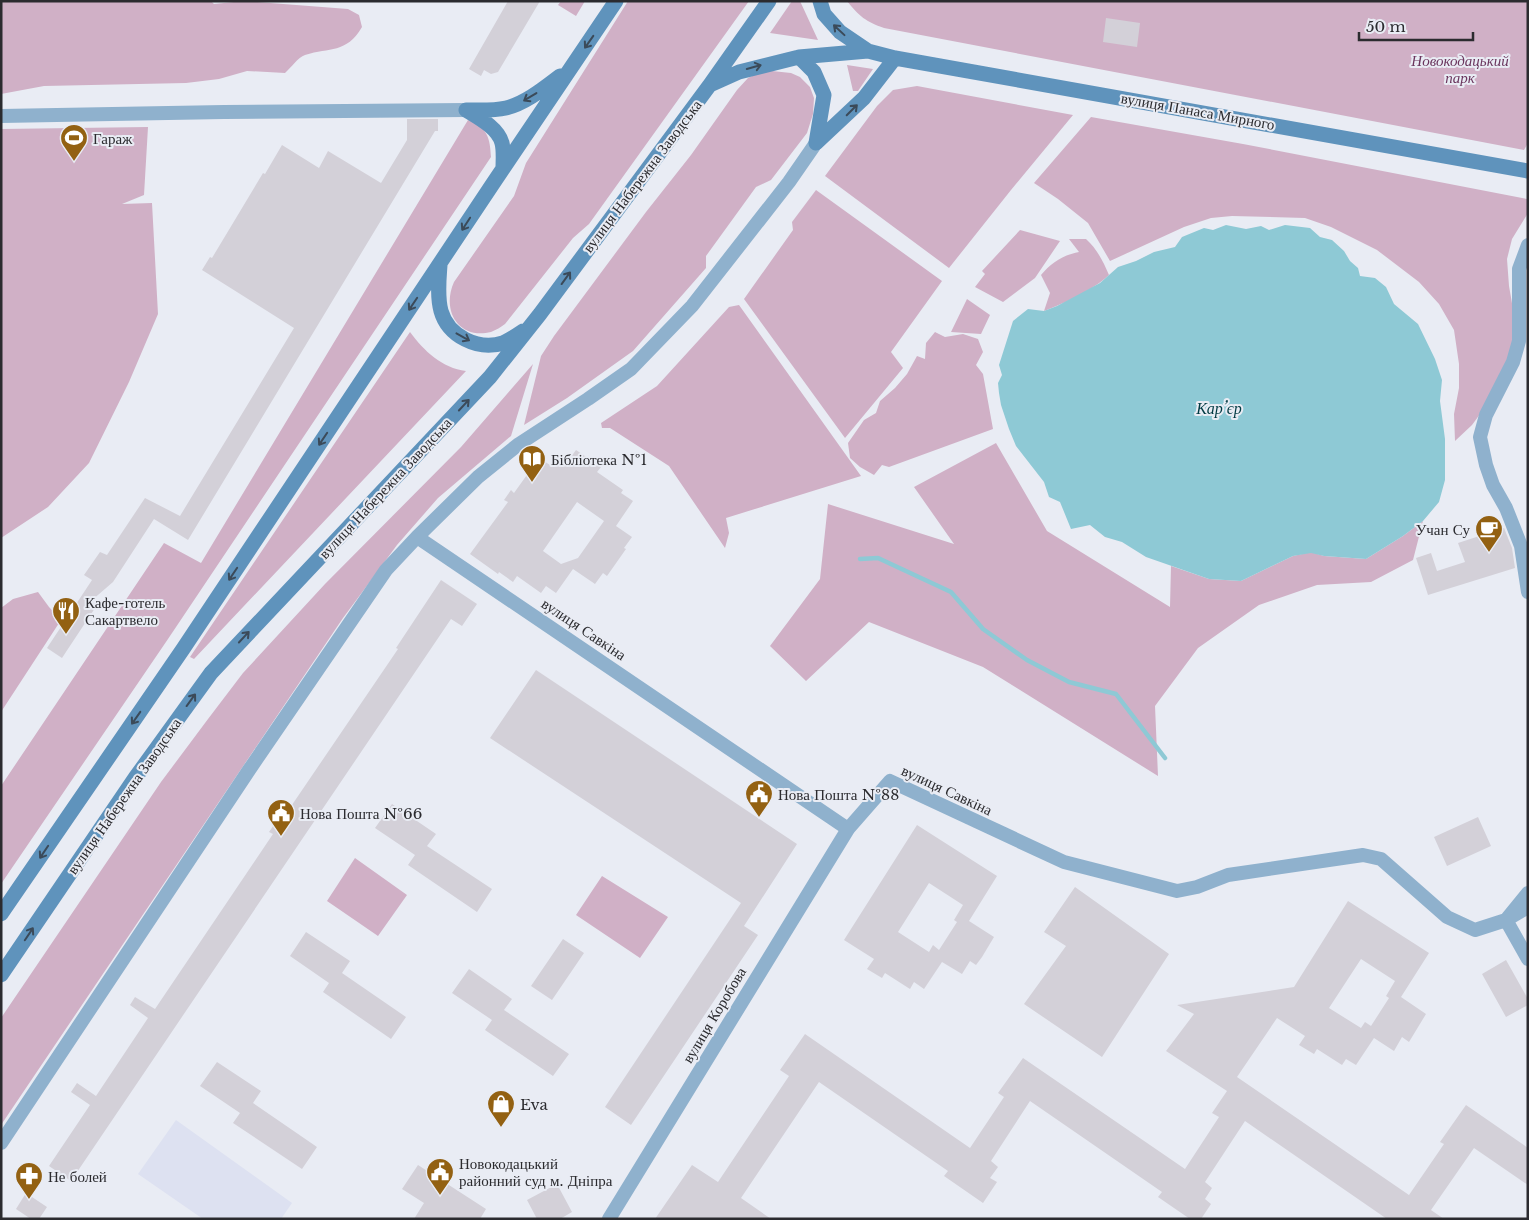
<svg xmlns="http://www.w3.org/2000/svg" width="1529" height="1220" viewBox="0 0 1529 1220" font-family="'Libre Baskerville',serif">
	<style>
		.built { fill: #dde1f1 }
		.green { fill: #d0b0c6 }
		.water { fill: #8ec9d5 }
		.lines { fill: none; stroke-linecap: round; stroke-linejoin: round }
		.stream { stroke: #8ec9d5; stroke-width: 4.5 }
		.building { fill: #d3d0d8; fill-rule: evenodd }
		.minor { stroke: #8fb1cd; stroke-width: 14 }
		.secondary { stroke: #5f93bc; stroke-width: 15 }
		.oneway { stroke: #3b4a59 }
		.labels { text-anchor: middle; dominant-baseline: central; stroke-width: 4; stroke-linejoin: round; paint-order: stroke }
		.park-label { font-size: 15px; font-style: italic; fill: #6a355d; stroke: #e9ecf4 }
		.street-label { font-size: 15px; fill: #2b2b2f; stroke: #e9ecf4 }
		.poi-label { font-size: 15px; fill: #2b2b2f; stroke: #e9ecf4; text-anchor: start }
		.water-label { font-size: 16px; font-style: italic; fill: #003a43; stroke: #e9ecf4 }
	</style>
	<rect width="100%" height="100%" fill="#e9ecf4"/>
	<!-- built -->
	<path class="built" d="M176,1120l116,83 -11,16h-78l-65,-45z"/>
	<!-- green -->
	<path class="green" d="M1,1h210l3,3 30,-3 104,8 11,6 3,12c-16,27 -32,20 -57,28 -7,2 -14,13 -20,18l-38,-2 -28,8 -33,4 -142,3 -43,8z
		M561,1h24l-9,15 -18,-11z
		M628,1h121l-160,223 -16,14 -68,86c-4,3 -9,6 -14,8 -32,8 -50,-21 -37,-50l60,-86 12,-33z
		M792,1h8l18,39 -48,-7z
		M847,1h681v142l-4,7 -640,-122c-18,-6 -25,-12 -37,-27z
		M847,65l26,4 -15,22h-5z
		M772,71l19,2 9,4 10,10 4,11 -1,16 -6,19 -36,47 -15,7 -50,69v12l-73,83 -66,47 -43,27 17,-69 13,-20 92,-124 45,-57 46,-65 11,-12 12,-6z
		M917,86l156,29 -62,75 -62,78 -124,-92 52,-70 16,-16z
		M1091,117l152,27 284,55 1,14 -16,26 -5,20 2,27 8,46 -20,59 -25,34 -17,16 -1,-27 5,-26v-24l-5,-34 -15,-26 -20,-22 -42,-32 -46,-23 -26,-9 -73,-2 -21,2 -27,9 -74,34 -22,-38 -30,-24 -24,-16z
		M468,120c20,7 22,19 23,37l-323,482 -167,245v-98l163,-243 37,20z
		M148,127l-4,68 -22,9 30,-1 6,111 -29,68 -40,81 -41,44 -47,31v-409z
		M816,190l126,91 -51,71 12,16 -58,70 -101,-139 49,-69 -1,-8z
		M1020,230l40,11 -25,37 -32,24 -28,-15 10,-13 -3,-3z
		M1069,239h17c11,10 17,22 23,36 -16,15 -44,28 -65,36l6,-18 -9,-18c10,-12 22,-20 38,-23z
		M967,299l23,16 -9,19 -30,-2z
		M739,305l122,171 -135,42 3,15 -4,15 -56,-82 -59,-38h-8l-1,-5 56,-37 72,-79z
		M410,332c14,19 32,36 56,39l-272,288 -4,-2z
		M935,332l10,5 18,-3 15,5 5,13 -7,13 7,9 10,55 -104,38 -7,-2 -8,10 -14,-8 -10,-9 -2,-15 16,-23 12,-7 4,-12 15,-13 12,-14 10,-18 8,3 1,-16z
		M533,364l-22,72 -73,62 -41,47 -54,73 -342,507v-107l160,-236 47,-63 35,-46 82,-89 136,-137z
		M996,443l51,88 123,76 1,-41 38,13 32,2 52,-25 18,-4 13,4 42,3 37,-23 20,-15 -10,39 -42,22 -54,3 -58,20 -61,43 -43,58 3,70 -175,-109 -114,-45 -63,59 -36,-35 50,-67 8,-75 126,40 -40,-57z
		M38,592l11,15 12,13 -60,92v-104l12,-9z
		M355,858l52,37 -29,41 -51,-35z
		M602,876l66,41 -28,41 -64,-43z"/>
	<!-- water -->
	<path class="water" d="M1226,225l20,4 15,-3 8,4 16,-5 25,3 10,9 12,3 12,11 6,10 8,7 2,8 15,2 11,9 8,17 24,20 17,35 7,21 -2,21 5,38v41l-6,22 -16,19 -20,15 -37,23 -42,-3 -13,-3 -18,3 -52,25 -32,-2 -63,-22 -24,-15 -17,-5 -15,-12 -19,4 -11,-27 -11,-5 -5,-15 -28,-36 -7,-17 -8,-24 -2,-12 -1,-10 4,-8 -3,-10 14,-44 15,-12 16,2 13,-5 43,-23 18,-16 18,-6 18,-9 21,-5 7,-10 22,-9 9,2z"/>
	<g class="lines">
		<!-- stream -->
		<path class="stream" d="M860,559l18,-1 73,34 32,37 44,31 42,22 47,12 49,64"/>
	</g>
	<!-- building -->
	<path class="building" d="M508,1h32l-42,71 -7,2 -7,-4 -3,6 -12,-7z
		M1106,18l34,5 -3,24 -34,-5z
		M407,119h31v12h-3l-247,409 -34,-21 -41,63 -22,19 6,4 -35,53 -15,-10 45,-68 -8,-5 16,-23 7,3 38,-57 35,18 114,-188 -92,-58 8,-13 2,1 51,-85 2,1 17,-29 37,23 9,-17 53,32 26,-43z
		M576,450l25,17 -4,5 26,18 -2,3 12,8 -17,25 16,11 -8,11 2,1 -19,27 -4,-3 -8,11 -22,-15 -17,24 -10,-7 -5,7 -24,-17 -4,6 -14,-10 -1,2 -28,-20 38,-52 -4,-2 7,-10 3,3 25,-35 11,7 8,-12 10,8zM577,502l27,19 -26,37 -17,6 -18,-13z
		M1504,528l8,20 3,20 -87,27 -12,-37 15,-5 6,18 28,-9 -7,-19z
		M441,580l36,24 -15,22 -11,-7 -380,562 -22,-15 41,-61 -19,-13 6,-9 19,13 52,-78 -18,-13 5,-8 20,12 118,-175 -4,-2 7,-10 3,2 119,-175 -2,-1z
		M536,670l261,174 -53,82 14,9 -127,190 -26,-18 136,-204 -251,-165z
		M392,804l44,30 -9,12 65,43 -15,23 -69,-47 7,-10 -40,-27z
		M1478,817l13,29 -44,20 -13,-29z
		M917,825l80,51 -28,45 25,16 -12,20 -6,8 -6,-4 -8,13 -20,-12 -18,27 -10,-7 -4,7 -25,-16 -3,5 -15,-9 7,-10 -30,-19zM929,883l34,22 -9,15 3,2 -18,28 -6,-5 -4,7 -31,-20z
		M1075,887l94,67 -67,103 -78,-53 42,-58 -22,-14z
		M1348,901l81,52 -28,44 25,17 -17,28 -7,-5 -8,14 -20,-13 -18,27 -10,-6 -4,6 -25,-16 -3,5 -15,-9 6,-9 -28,-18 -40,59 172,118 35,-51 -4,-2 26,-37 62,43v37l-54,-37 -43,62 13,9h-57l-142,-98 -40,61 7,6 -7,11 6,5 -10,15h-11l-32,-22 4,-5 -132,-91 -39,60 7,6 -8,11 7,4 -14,21 -39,-27 4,-5 -129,-89 -78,116 30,21h-116l37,-54 26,17 71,-106 -9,-6 25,-36 165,114 34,-51 -6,-4 25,-35 162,111 34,-52 -7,-4 15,-22 -61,-40 28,-37 -17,-9 117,-18zM1361,959l34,22 -9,15 3,2 -18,28 -6,-4 -4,6 -32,-20z
		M306,932l44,29 -8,12 64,44 -15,22 -68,-47 6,-9 -39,-27z
		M563,939l21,14 -32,47 -21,-14z
		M1506,960l22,39v6l-22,12 -24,-43z
		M469,969l43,30 -8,11 65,44 -16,22 -68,-46 7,-10 -40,-27z
		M217,1062l44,29 -8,12 64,44 -15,22 -69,-46 7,-10 -40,-27z
		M418,1165l68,44 -6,10h-66l10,-16 -22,-14z
		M557,1184l15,28 -12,7h-23l-10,-19z
		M26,1193l21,14 -8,12h-8l-15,-10z"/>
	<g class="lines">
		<!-- minor -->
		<path class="minor" d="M1,116l223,-4 242,-2
			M1528,245l-9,24v72l-6,21 -27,53 -6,22 6,28 7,20 13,23 15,38 7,46
			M417,537l431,292
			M1528,893l-22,27 22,39
			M1,1143l248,-373 137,-200 31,-33 61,-60 41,-33 69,-45 43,-30 61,-63 97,-124 27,-39
			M609,1219l239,-390 42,-48 174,81 113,29 20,-4 31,-12 135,-20 18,4 66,58 28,13 31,-10 22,-13"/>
		<!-- secondary -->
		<path class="secondary" d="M820,1l4,13 16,18 28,19
			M799,57l15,15 10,23 -8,48
			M710,85l29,-13 60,-15 69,-6 27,7 633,113
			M466,110c13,0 27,1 40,-2 20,-5 38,-20 54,-32
			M466,110c13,8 32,18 36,33 2,8 1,17 1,25
			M816,143l48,-45 31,-40
			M440,265c-1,15 -3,31 1,46 7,25 37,40 62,32 7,-3 14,-8 20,-12
			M1,914l182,-265 309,-464 124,-184
			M1,975l134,-197 76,-105 279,-296 50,-63 169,-228 60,-85"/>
	</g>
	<!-- one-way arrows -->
	<defs><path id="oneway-shaft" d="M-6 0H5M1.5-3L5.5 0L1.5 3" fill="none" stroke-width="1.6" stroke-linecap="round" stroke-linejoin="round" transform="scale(1.25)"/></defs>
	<g class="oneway">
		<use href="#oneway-shaft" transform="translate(839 30) rotate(-137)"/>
		<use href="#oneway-shaft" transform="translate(589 42) rotate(125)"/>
		<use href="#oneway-shaft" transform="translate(754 67) rotate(-16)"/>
		<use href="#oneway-shaft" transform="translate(530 97) rotate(149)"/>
		<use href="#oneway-shaft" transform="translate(852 110) rotate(-45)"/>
		<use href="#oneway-shaft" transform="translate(466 224) rotate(123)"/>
		<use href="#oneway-shaft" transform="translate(566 278) rotate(-54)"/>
		<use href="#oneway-shaft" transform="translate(413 304) rotate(124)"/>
		<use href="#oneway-shaft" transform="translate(463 337) rotate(29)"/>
		<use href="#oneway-shaft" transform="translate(464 405) rotate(-47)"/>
		<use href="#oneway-shaft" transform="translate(323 439) rotate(124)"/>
		<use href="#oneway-shaft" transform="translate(233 574) rotate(124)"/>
		<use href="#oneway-shaft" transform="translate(244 637) rotate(-47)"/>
		<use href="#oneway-shaft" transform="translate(191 700) rotate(-54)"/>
		<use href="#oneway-shaft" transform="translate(136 718) rotate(125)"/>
		<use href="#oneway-shaft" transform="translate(44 852) rotate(124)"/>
		<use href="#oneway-shaft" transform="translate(29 934) rotate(-56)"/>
	</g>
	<!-- icons -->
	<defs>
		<symbol id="stadium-pin" viewBox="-11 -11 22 30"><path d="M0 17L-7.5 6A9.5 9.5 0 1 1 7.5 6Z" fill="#936112" stroke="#e9ecf4"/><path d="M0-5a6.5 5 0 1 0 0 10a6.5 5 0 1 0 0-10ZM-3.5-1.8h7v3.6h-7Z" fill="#fff"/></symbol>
		<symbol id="library-pin" viewBox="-11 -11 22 30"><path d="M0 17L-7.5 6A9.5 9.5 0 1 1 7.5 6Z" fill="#936112" stroke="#e9ecf4"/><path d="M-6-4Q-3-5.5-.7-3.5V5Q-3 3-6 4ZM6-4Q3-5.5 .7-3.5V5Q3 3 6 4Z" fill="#fff"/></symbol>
		<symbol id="cafe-pin" viewBox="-11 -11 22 30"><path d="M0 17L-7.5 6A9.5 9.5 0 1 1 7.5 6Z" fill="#936112" stroke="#e9ecf4"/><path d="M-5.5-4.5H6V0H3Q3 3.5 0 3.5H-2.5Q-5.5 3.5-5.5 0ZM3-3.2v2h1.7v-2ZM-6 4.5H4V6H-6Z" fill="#fff"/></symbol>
		<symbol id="restaurant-pin" viewBox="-11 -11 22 30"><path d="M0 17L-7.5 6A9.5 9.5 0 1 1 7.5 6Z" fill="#936112" stroke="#e9ecf4"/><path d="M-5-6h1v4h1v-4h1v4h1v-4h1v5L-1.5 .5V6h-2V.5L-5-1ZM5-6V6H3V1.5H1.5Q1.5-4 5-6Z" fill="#fff"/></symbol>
		<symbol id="civic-pin" viewBox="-11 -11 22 30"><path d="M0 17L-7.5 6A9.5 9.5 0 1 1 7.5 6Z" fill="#936112" stroke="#e9ecf4"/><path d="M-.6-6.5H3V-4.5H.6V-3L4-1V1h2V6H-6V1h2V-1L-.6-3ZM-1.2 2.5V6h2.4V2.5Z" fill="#fff"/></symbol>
		<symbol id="shop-pin" viewBox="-11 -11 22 30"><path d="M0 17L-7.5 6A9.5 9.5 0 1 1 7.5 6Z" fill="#936112" stroke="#e9ecf4"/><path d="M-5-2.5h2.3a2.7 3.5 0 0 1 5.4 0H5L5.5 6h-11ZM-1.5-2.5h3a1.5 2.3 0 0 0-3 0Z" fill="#fff"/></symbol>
		<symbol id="pharmacy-pin" viewBox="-11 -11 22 30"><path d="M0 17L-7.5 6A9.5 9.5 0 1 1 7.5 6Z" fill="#936112" stroke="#e9ecf4"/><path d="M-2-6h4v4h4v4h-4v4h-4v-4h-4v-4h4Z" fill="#fff"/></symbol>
	</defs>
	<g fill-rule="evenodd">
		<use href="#stadium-pin" x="58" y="122" width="32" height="43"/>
		<use href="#library-pin" x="516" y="443" width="32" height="43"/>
		<use href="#cafe-pin" x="1473" y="513" width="32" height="43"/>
		<use href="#restaurant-pin" x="50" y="595" width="32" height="43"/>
		<use href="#civic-pin" x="743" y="778" width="32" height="43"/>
		<use href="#civic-pin" x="265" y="797" width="32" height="43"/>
		<use href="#shop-pin" x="485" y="1088" width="32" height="43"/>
		<use href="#civic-pin" x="424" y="1156" width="32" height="43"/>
		<use href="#pharmacy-pin" x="13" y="1160" width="32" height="43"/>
	</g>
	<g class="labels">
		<!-- park labels -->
		<g class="park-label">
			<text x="1460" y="60">Новокодацький<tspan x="1460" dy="17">парк</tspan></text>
		</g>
		<!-- street labels -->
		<g class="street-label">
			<text transform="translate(1198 111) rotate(10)">вулиця Панаса Мирного</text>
			<text transform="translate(642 176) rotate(-53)">вулиця Набережна Заводська</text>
			<text transform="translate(385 488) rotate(-47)">вулиця Набережна Заводська</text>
			<text transform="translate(584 629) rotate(34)">вулиця Савкіна</text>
			<text transform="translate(947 790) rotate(25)">вулиця Савкіна</text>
			<text transform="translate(124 796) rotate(-55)">вулиця Набережна Заводська</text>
			<text transform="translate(714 1015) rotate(-59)">вулиця Коробова</text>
		</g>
		<!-- poi labels -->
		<g class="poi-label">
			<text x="93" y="138">Гараж</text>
			<text x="551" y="459">Бібліотека №1</text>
			<text x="1470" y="529" text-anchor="end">Учан Су</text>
			<text x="85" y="602">Кафе-готель<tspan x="85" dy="17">Сакартвело</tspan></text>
			<text x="778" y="794">Нова Пошта №88</text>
			<text x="300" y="813">Нова Пошта №66</text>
			<text x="520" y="1104">Eva</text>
			<text x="459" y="1163">Новокодацький<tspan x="459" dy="17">районний суд м. Дніпра</tspan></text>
			<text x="48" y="1176">Не болей</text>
		</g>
		<!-- water labels -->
		<g class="water-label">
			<text x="1219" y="408">Кар’єр</text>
		</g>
	</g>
	<!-- border -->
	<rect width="1529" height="1220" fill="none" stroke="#2b2b2f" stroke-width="5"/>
	<!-- scale -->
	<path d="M1359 32v8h114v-8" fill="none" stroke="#2b2b2f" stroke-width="2.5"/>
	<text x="1366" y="32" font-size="15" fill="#2b2b2f" stroke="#e9ecf4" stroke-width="4" paint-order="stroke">50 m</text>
</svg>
